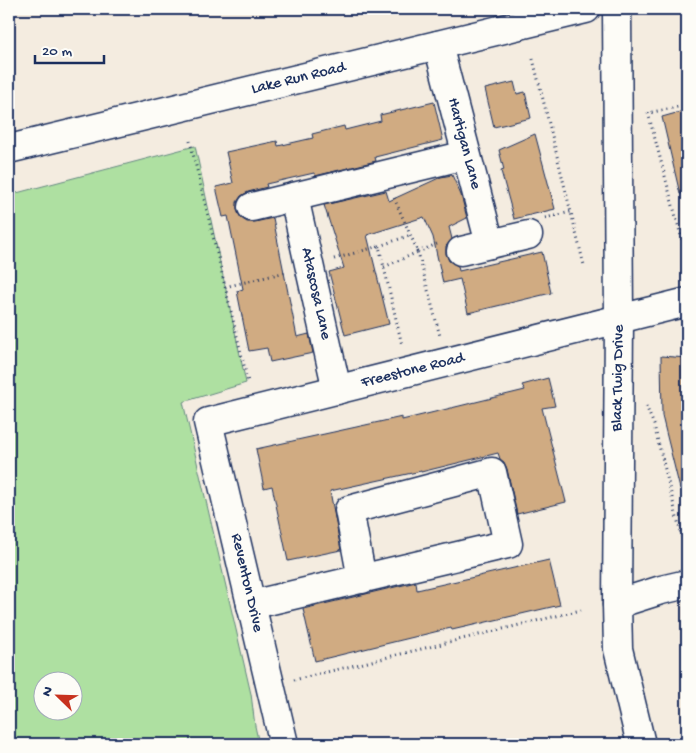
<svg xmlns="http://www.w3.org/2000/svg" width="696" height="753" viewBox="0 0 696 753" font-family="'Gochi Hand',sans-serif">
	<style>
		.green { fill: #aee0a1; stroke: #648880; fill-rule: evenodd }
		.building { fill: #d0ab82; stroke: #1b2f5e }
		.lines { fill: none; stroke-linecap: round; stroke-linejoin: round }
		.minor-casing { stroke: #1b2f5e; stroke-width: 31 }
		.path { stroke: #1b2f5e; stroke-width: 3; stroke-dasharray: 1 4; stroke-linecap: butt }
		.minor { stroke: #fdfcf7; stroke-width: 28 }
		.labels { text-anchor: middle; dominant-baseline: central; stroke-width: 4; stroke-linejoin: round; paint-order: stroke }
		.street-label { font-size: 16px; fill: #1b2f5e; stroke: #fdfcf7 }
	</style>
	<rect width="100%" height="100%" fill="#f4ece0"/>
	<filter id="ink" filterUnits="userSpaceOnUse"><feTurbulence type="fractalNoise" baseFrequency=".02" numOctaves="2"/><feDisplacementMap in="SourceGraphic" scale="10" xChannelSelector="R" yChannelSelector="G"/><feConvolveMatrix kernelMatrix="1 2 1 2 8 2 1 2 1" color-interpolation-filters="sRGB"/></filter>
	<g filter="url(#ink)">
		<!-- green -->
		<path class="green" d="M195,146l51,237 -63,19 68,292 4,32 4,18h-250v-549zM42,680h30v30h-30z"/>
		<!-- building -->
		<path class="building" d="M514,82l3,12 8,-2 6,26 -37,9 -9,-38z
			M434,102l9,38 -68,17 1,4 -61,15 -1,-3 -48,11 1,3 -19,5 -7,4 -4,6v8l4,8 6,4h8l18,-4 24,119 12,-3 4,19 -43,9 -3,-14 -18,3 -12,-60 6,-2 -15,-73 -5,1 -7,-30 17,-4 -7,-31 51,-11 1,5 35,-8 -1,-4 32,-8 1,4 36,-9 -1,-6z
			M687,110v83l-7,1 -18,-77z
			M535,134l20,75 -41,10 -13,-48 3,-1 -5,-20z
			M452,175l9,20 6,23 -18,9 3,12 -6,7v8l3,7 9,5 1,5 83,-19 9,41 -83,20 -8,-34 -17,4 -10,-46 -9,-20 -57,18 22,89 -44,11 -16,-63 15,-4 -20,-63 62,-14 3,10 52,-24z
			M661,356l26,2v130l-7,1 -18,-73z
			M548,378l7,28 -13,2 24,94 -49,12 -10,-45 -3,-7 -4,-3 -2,-6 -77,19v-1l-91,20 11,59 -53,11 -16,-75 -8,2 -8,-39 146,-32v3l123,-30 -3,-5z
			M549,560l11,45 -108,25 -1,-2 -136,33 -12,-52 113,-27 1,8z"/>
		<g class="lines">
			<defs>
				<g id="minor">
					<path d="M617,9l2,310 -2,285 1,45 23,95"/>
					<path id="s1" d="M438,45l52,199"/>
					<path id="s2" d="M9,149l577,-140"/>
					<path id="s3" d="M294,197l43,193"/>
					<path d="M252,207l214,-52"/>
					<path d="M461,251l67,-16"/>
					<path d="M617,604l44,-14 26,-6"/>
					<path d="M251,605l257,-61 -16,-72 -143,38 13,69"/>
					<path id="s4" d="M284,744l-76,-322 479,-120"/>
				</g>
			</defs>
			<!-- minor casing -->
			<use href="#minor" class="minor-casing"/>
			<!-- path -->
			<path class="path" d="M533,59l51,206
				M687,105l-39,8 39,145
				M190,141l58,241
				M545,218l26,-6
				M437,244l-19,8 22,84
				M379,246l32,-11
				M334,259l45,-13 23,99
				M384,267l34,-15 -24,-54
				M225,287l61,-15
				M646,406l8,19 31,125
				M294,680l287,-70"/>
			<!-- minor -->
			<use href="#minor" class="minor"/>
		</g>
	</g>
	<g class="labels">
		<!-- street labels -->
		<g class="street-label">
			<text stroke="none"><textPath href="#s2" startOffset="298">Lake Run Road</textPath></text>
			<text stroke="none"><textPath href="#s1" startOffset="102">Hartigan Lane</textPath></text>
			<text stroke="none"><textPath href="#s3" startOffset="99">Atascosa Lane</textPath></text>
			<text stroke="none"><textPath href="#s4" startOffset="542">Freestone Road</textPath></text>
			<text transform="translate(619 378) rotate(-89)">Black Twig Drive</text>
			<text transform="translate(246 583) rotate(77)">Reventon Drive</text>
		</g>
	</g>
	<!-- margin -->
	<rect width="696" height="753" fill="none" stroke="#fdfcf7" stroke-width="30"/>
	<rect x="15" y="15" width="666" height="723" fill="none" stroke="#1b2f5e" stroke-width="2" filter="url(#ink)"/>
	<!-- north arrow -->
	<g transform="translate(58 696) rotate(293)"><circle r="24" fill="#fdfcf7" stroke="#a3aaba"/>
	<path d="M0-4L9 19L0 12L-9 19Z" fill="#c8321e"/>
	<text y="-8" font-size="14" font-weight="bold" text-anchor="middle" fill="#1b2f5e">N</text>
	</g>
	<!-- scale -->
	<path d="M35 55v8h69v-8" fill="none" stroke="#1b2f5e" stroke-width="2.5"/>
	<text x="42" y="55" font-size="15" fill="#1b2f5e" stroke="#fdfcf7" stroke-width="4" paint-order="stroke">20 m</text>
</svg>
